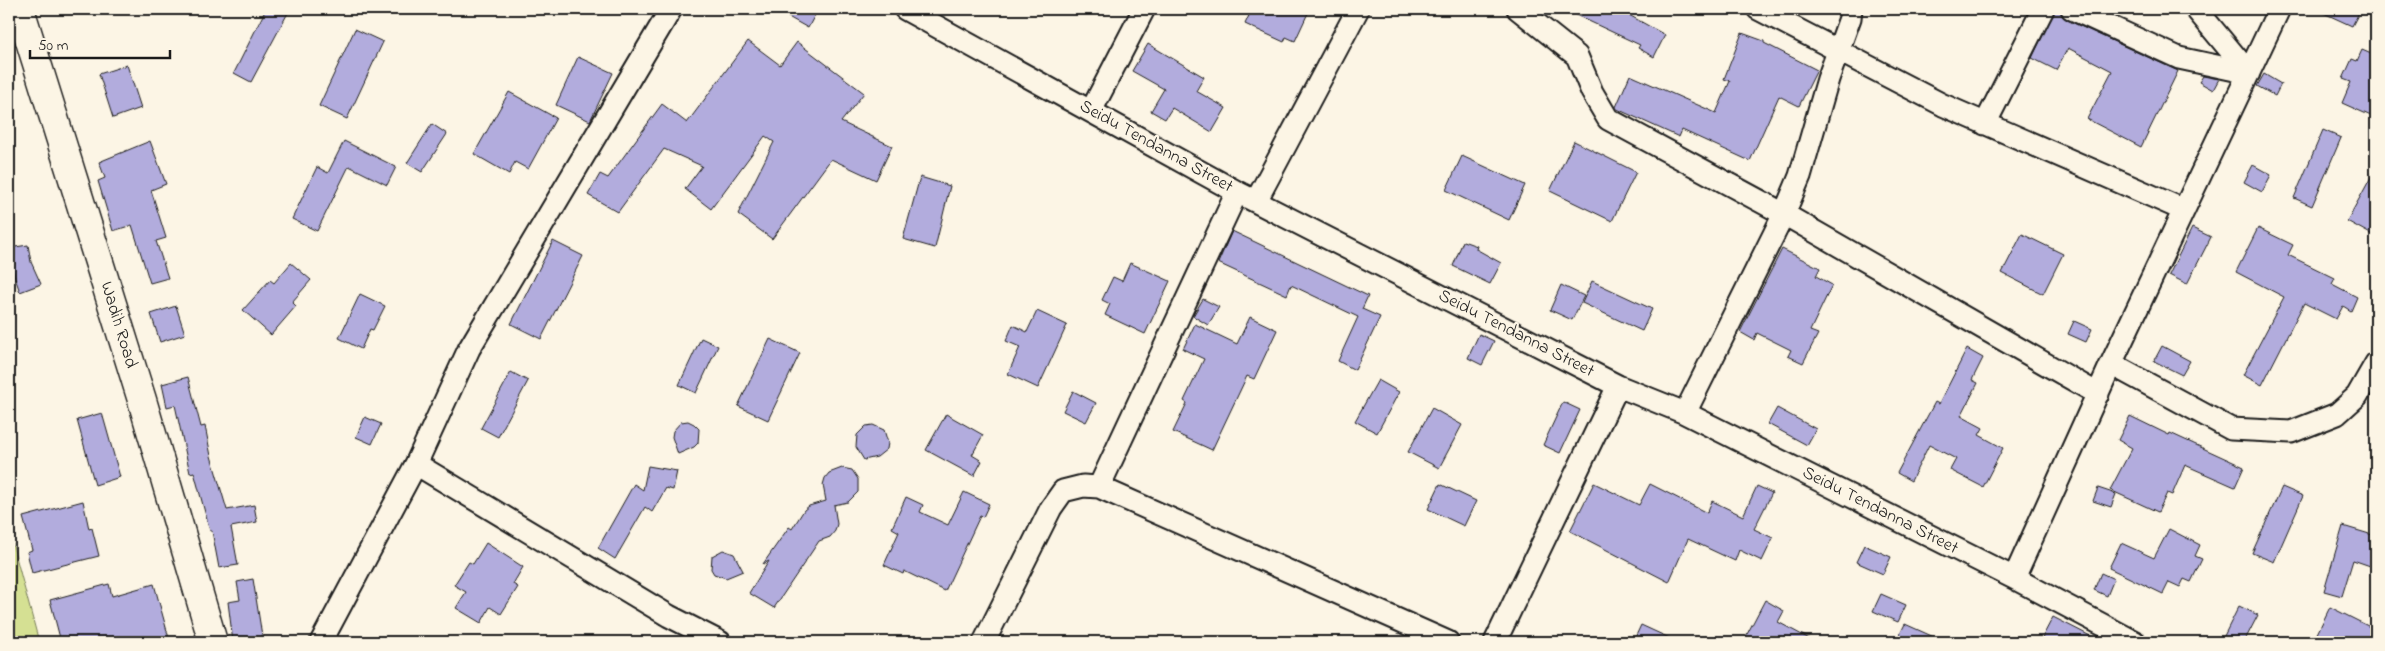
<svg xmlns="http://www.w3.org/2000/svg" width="2385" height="651" viewBox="0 0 2385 651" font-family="'Indie Flower',sans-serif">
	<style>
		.green { fill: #d5e093; stroke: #787e58 }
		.building { fill: #b2acdd; stroke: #1c1c1c }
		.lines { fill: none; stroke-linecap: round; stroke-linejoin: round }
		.street-casing { stroke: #1c1c1c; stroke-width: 25 }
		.secondary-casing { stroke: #1c1c1c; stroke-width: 31 }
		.street { stroke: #fcf5e5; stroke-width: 21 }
		.secondary { stroke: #fcf5e5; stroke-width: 28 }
		.labels { text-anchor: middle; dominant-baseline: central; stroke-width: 4.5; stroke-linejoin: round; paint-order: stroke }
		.street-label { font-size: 18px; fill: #1c1c1c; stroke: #fcf5e5 }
	</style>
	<rect width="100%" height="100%" fill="#fcf5e5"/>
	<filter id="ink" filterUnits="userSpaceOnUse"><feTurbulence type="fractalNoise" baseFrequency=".02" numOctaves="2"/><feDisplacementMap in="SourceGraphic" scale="10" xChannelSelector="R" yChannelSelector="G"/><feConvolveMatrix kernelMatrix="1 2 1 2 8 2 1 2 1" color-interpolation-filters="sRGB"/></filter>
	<g filter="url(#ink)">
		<!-- green -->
		<path class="green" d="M9,531l30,111h-30z"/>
		<!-- building -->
		<path class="building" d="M266,9h24l-39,73 -17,-9z
			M774,9h44l-10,19z
			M1252,9h47l9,4 -13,28 -9,-4 -2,5 -39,-18z
			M1563,9h69l-3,6 36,20 -11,22 -16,-9 2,-3z
			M2055,9l5,1 7,10 111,51 -37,76 -54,-28 25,-48 -44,-23 -12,22 -24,-12z
			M2315,9h46l-9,17z
			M355,29l28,13 -36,77 -28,-13z
			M1742,33l22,8v2l53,27 -18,36 -20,-10 -29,65 -68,-31 -3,7 -62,-28 -1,-2 14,-32 86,38 14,-32 -6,-2z
			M748,41l32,24 17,-23 67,51 -23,29 51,24 -16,34 -45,-21 -59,80 -34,-25 36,-72 -9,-6 -54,73 -26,-20 17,-23 -38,-17 -46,63 -30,-17 12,-21 8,4 54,-74 25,19z
			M1148,44l56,33 -8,14 30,17 -14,24 -40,-24 -7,11 -14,-8 13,-22 -32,-18z
			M2362,50l14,6v48l-5,12 -29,-13 9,-21 -8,-3 9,-20 5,2z
			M578,57l35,16 -23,48 -34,-16z
			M127,65l14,43 -28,10 -14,-44z
			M2264,74l17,10 -6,12 -18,-10z
			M2203,76l16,3 -6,11 -14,-8z
			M509,92l47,26 -28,51 -13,-7 -6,12 -35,-20z
			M432,124l15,10 -25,38 -15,-9z
			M2323,130l18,8 -29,68 -18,-8z
			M150,141l16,43 -15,6 15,48 -10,3 12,37 -18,5 -18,-58 -19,6 -15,-50 7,-3 -6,-16z
			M344,141l52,26 -9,18 -38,-19 -32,65 -25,-12 25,-52 11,6z
			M1574,141l62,31 -24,49 -62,-30z
			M1462,156l63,29 -16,35 -63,-30z
			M2253,165l18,10 -9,17 -18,-10z
			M2376,168v69l-29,-16z
			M920,177l30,9 -15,62 -32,-9z
			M2192,228l19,9 -24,47 -18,-9z
			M2258,228l35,17 -5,10 47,23 -3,6 25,13 -6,14 -8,-5 -7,13 -32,-16 -42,82 -19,-10 41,-78 -48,-25z
			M1232,231l136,65 -6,13 18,8 -25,53 -17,-9 20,-44 -67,-32 -4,10 -69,-32z
			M2022,234l41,20 -20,40 -41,-21z
			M553,241l30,15 -42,83 -30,-15z
			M1463,241l14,5 -1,3 25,14 -11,21 -37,-18z
			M28,245l3,17 10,22 -21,8 -5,-14 -6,-30z
			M1782,249l38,19 -4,8 16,9 -22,46 8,3 -15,29 -15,-7 3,-6 -34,-17 -3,7 -14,-8z
			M291,263l20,17 -19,22 4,4 -25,29 -28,-25 27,-30 4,3z
			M1130,263l40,18 -25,53 -40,-19 5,-11 -8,-4 11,-23 9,4z
			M1592,281l60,28 -10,22 -60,-28z
			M1561,285l23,11 -12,24 -22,-10z
			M360,294l25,12 -12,24 -3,-1 -9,20 -22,-11z
			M1203,299l16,8 -11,18 -15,-9z
			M176,306l9,28 -25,8 -9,-28z
			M1037,311l30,14 -29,63 -30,-14 12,-27 -14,-6 7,-16 14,7z
			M1250,317l27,13 -23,49 -7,-3 -35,74 -39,-18 14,-29 -3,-2 20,-42 -21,-10 12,-25 42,20z
			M2074,321l18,8 -6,13 -18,-8z
			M1479,334l15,7 -12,24 -14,-7z
			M701,338l17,8 -22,47 -17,-8z
			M770,339l30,14 -32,67 -30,-14z
			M2162,346l28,15 -8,14 -28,-14z
			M1967,349l16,9 -11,22 6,3 -17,33 22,12 -4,7 24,13 -20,39 -33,-17 6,-11 -27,-14 -18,36 -14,-8 38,-71 4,2z
			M511,372l17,9 -30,56 -17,-9z
			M188,377l13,50 4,-1 6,30 16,54 27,-5 3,17 -26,5 7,38 -19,3 -7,-37h-2l-16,-59 -4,1 -15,-68 -8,2 -5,-23z
			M1378,380l21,12 -22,41 -22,-12z
			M1073,391l23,12 -10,19 -23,-11z
			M1563,402l17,8 -20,43 -17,-8z
			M1432,408l30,17 -23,43 -31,-16z
			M1777,408l39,21 -9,16 -39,-21z
			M102,413l18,64 -25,8 -18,-65z
			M946,414l37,21 -11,20 10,6 -8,15 -48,-26z
			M2130,416l39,19 1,-2 74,34 -9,20 -50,-22 -13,30 -5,-2 -9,19 -48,-22 22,-42 -14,-8z
			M365,417l16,7 -9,20 -16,-7z
			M688,421l6,3 5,5 -1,14 -4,4 -16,7 -6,-17 1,-6 8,-9z
			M873,425l11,5 4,13 -1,6 -10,8 -13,3 -8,-13 1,-12 9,-9z
			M648,466l29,5 -4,19 -7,-2 -14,24 -7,-5 -30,52 -17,-11 36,-64 9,6z
			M842,468l10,2 6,9v13l-10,10 -14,3 3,19 -2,7 -5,6 -11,4 -45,67 -25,-15 20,-32 -6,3 26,-37 3,2 12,-19 5,-4 17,-5 -3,-16 2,-7 4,-5z
			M1594,483l45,22 11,-21 57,29 5,-12 31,15 14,-30 15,7 -18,36 19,9 -11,23 -23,-11 -4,11 -47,-22 -19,43 -99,-51z
			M1440,484l36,17 -12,25 -36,-17z
			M2282,487l21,9 -29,66 -22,-9z
			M2098,488l18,6 -5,13 -18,-6z
			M964,492l25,12 -6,13 -3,-1 -35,75 -41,-20 -1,3 -19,-9 15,-33 -7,-4 14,-31 17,8 -3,7 28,13z
			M83,501l6,28 3,-1 7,28 -67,17 -5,-21 5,-2 -9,-33z
			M2343,526l33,10v32l-23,-8 -11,36 -18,-5z
			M2169,529l31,16 -5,11 7,3 -11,23 -7,-3 -4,8 -11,-5 -6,12 -54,-26 12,-25 33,15z
			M486,543l37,24 -10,17 5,3 -17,27 -11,-7 -9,16 -25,-15 10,-16 -12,-7 15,-23 4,2z
			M1864,545l27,12 -8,17 -27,-12z
			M723,550l11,4 9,17 -17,7 -12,-4 -3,-5 1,-13z
			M2101,573l13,6 -7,17 -13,-6z
			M253,579l10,63h-30l-5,-40 12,-2 -3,-18z
			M109,584l3,12 42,-12 16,58h-109l-11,-42z
			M1881,594l25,11 -8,17 -25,-11z
			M1765,600l19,11 -6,11 37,20h-72z
			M2239,606l19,9 -14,27h-23z
			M2330,607l46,23v12h-63z
			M2053,617l49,25h-52l-8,-4z
			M1905,624l40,18h-49z
			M1641,625l37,17h-45z"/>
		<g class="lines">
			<defs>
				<path id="street" d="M905,9l332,183 381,194 67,27 329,165 121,64
					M1518,9l59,47 15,36 16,27 176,95 314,180
					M1758,9l185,96 241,105
					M2072,9l107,49 70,15
					M2196,9l53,64
					M1091,111l53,-102
					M1985,124l58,-115
					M1256,201l102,-192
					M2111,364l120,65 60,3 46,-18 20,-18 19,-33
					M1685,413l99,-199 16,-38 28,-97 22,-61 1,-9
					M416,464l253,152 51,26
					M1099,487l138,-295
					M2014,578l97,-214 168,-355
					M321,642l95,-178 53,-115 202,-340
					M984,642l67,-134 12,-17 20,-5 16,1 349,155
					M1495,642l123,-256"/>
				<path id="secondary" d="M20,9l122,391 71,242"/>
			</defs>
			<!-- street casing -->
			<use href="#street" class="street-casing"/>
			<!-- secondary casing -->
			<use href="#secondary" class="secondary-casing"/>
			<!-- street -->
			<use href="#street" class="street"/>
			<!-- secondary -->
			<use href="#secondary" class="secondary"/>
		</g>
	</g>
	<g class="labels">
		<!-- street labels -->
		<g class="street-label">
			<text transform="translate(1156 147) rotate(29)">Seidu Tendanna Street</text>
			<text transform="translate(118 325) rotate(73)">Wadih Road</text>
			<text transform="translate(1516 334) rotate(27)">Seidu Tendanna Street</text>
			<text transform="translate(1880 511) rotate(27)">Seidu Tendanna Street</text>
		</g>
	</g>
	<!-- margin -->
	<rect width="2385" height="651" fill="none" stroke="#fcf5e5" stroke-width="30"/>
	<rect x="15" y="15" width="2355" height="621" fill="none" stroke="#1c1c1c" stroke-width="2" filter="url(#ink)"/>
	<!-- scale -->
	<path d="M30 50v8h140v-8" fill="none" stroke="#1c1c1c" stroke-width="2.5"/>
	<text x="38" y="50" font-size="15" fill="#1c1c1c" stroke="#fcf5e5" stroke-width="4" paint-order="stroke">50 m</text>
</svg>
